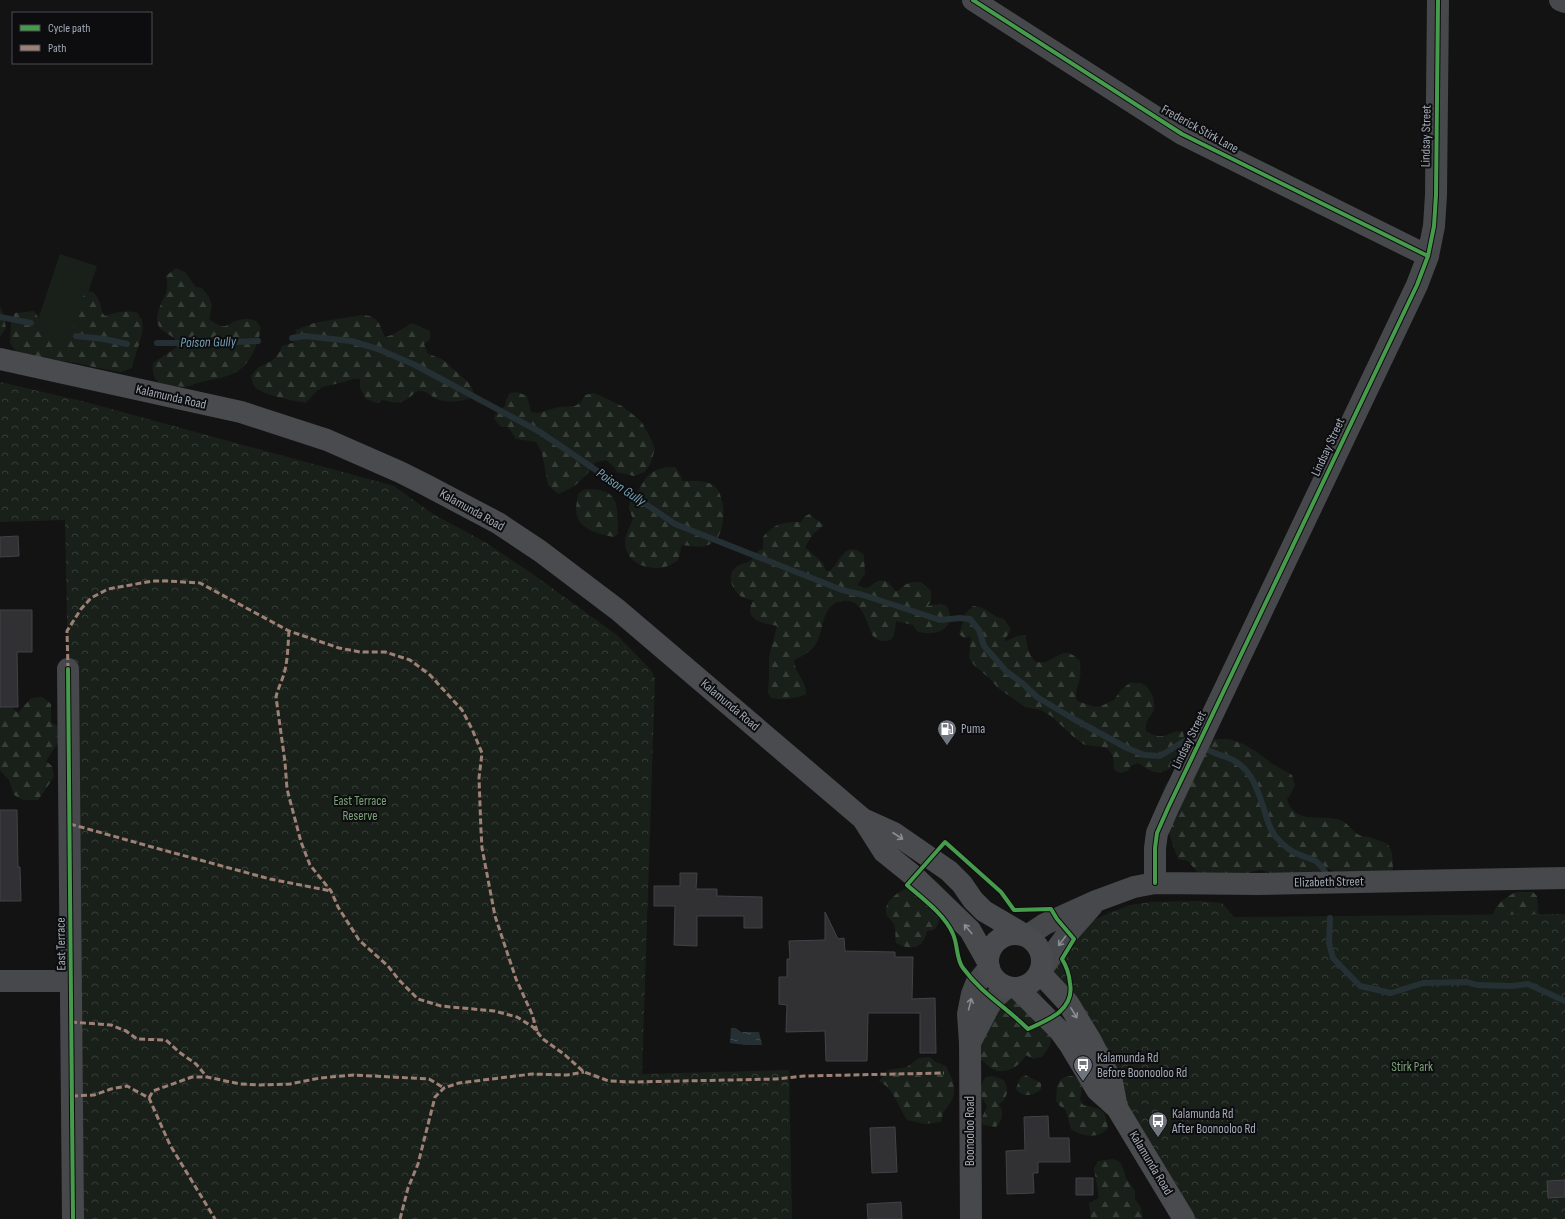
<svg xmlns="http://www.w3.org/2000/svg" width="1565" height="1219" viewBox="0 0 1565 1219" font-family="'Sofia Sans Condensed',sans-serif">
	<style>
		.grass { fill: #192019 }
		.forest { fill: url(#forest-firs) }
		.park { fill: url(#park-crowns) }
		.water { fill: url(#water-ripples) }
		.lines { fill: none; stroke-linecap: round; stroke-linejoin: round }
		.stream { stroke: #253035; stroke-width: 6 }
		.building { fill: #313133; stroke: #414347 }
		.minor { stroke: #47484c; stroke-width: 22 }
		.major { stroke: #494b4e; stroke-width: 22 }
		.quiet { stroke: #9e8076; stroke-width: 3; stroke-dasharray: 6 3; stroke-linecap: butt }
		.cycleway-casing { stroke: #0d0d0f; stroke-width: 6 }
		.cycleway { stroke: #469c4c; stroke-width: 4 }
		.oneway { stroke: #878e97 }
		.oneway2 { stroke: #878d96 }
		.labels { text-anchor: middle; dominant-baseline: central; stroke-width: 4; stroke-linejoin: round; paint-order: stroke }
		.street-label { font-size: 13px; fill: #a2aab6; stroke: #0d0d0f }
		.poi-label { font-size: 13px; fill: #a2aab6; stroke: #0d0d0f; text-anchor: start }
		.park-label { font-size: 13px; fill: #7aa277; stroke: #0d0d0f }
		.water-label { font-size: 14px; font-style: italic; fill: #769fb4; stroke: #0d0d0f }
	</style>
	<defs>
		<pattern id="forest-firs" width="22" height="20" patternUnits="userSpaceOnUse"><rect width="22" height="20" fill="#192019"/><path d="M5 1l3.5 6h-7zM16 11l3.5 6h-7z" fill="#373e38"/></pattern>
		<pattern id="park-crowns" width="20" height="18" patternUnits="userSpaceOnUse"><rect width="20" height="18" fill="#192019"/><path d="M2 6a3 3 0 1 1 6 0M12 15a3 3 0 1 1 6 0" fill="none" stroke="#373e38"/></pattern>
		<pattern id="water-ripples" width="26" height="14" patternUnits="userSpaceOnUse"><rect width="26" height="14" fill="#253035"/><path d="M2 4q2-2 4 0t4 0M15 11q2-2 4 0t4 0" fill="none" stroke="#424b50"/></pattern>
	</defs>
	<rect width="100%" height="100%" fill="#131313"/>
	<!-- grass -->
	<path class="grass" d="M60,254l37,12 -28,83 -37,-12z"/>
	<!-- forest -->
	<path class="forest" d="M176,268l9,4 11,15 6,1 7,9 3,8 -3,14c19,15 17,2 35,0 3,-1 8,1 12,2l5,7c-2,13 -8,29 -18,39 -13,11 -26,11 -42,15 -5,1 -10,4 -15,5 -4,0 -8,-1 -12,-1 -16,-2 -23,-6 -21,-23l24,-16 -2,-8c-5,-5 -11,-6 -15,-11 -9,-12 5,-28 7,-39 1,-4 0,-9 -1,-13z
		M88,291l5,1c3,3 6,7 7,12 2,5 1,8 5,12 11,-4 21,-6 33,-3 1,3 4,6 4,9 3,12 -8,33 -10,46l-11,4 -23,-4 -26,-6 -11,-1 -15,3 -29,-11 -7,-10 1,-21 4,-9 19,-2 6,9v11l3,4 24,5c13,-14 5,-8 6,-23 1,-9 9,-19 15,-26z
		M0,306l3,7 3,15 -6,9z
		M361,315c18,1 17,7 24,22l7,-2 20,-12 18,8v8l-6,5 4,10 14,5 26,23 4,6 3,9c-11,3 -24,7 -35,3 -10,-3 -11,-10 -23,-9 -14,12 -15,14 -34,9l-6,3 -11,-4 -6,-11v-9c-7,-1 -9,1 -16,3 -23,6 -21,1 -38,21 -12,-2 -37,-7 -47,-13 -6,-3 -7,-9 -8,-14 11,-17 23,-8 31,-30l10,-3 3,-2 1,-11 18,-7z
		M517,392l10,4 4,16 7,1 21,-6 16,-1 6,-4 4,-7 9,-2 28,13 19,15 10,18 4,10 -5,16 -6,7 -10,4 -17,-4 -3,-5 -8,-7 -10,2c-11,15 -20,26 -38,32l-10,-9 -6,-32 -6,-11 -20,-3 -8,-12h-7l-7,-8 1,-5 10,-8 1,-6 4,-7z
		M667,467h8l6,9 1,5c11,0 21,-2 31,4 14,9 14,50 -1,58 -8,6 -21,3 -30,2l-4,15c-3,2 -7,5 -10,6 -18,6 -42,-2 -43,-23 0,-9 5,-16 8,-24l-4,-10 1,-10c18,-14 9,-26 37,-32z
		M585,489c36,0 32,15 33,45l-4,3c-13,-2 -33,-7 -37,-21 -2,-6 0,-15 1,-22z
		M809,514l15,11 -11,9 -8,13 18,16 3,8h4c10,-10 17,-32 34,-16l1,19 -8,11c2,1 6,3 9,3 4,0 5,-3 8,-5 10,-6 16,-1 21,8h3c7,-8 12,-9 23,-9l10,9v10l-3,5 12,-2 7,2c11,22 -11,32 -30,25l-4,-6 -17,-4 -1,10 -3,8c-7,3 -13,3 -19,-3 -5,-9 -7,-20 -13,-28 -4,-5 -9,-8 -16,-7 -24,2 -19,29 -28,43 -4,7 -15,13 -22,16 0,12 13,22 12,34 -8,5 -26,6 -35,4l-3,-5 1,-14v-22l8,-31c-9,-2 -28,-4 -27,-17 1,-4 2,-6 4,-9 -3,0 -8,-1 -12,-3 -9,-5 -16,-21 -7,-29 5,-5 13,-4 17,-9 5,-4 3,-8 11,-10v-12c12,-14 21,-15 38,-15l3,-5z
		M973,606c13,0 19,11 31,13l7,10 -7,12c8,-1 14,-7 21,-6 3,11 2,18 11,27 2,0 7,1 9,0 15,-5 19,-17 35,-1 0,6 1,12 0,17 -2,9 -6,14 -3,23l18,6 6,-1 13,-6 7,-10 10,-8c3,1 7,1 10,1 8,3 15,16 13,25 -1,9 -10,10 -8,23 21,12 18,0 37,0 4,15 -8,45 -28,41 -6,-1 -12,-6 -17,-9l-7,3 -4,5 -7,2 -6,-3 -1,-14 -5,-7 -6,-2 -17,-2 -9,-6 -25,-23 -10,-6 -16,-3 -27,-19 -9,-10 -15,-13 -5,-7 2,-21 -7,1 -5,-4 7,-21z
		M42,697l9,7v18l10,6 -1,12 -14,21 6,5 2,11 -16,23h-15l-9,-5 -5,-15 -9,-10v-71h2l16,14 13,-15z
		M1215,739h14l14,5 14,8 14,11 21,12 3,11 -8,13c7,25 31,16 50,20 10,2 14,11 22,16 2,1 6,1 9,2 7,2 14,4 20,7l4,9 1,16 -6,4h-50l-8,-4 -6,-1 -3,3 -3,7 -44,-1 -4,-5 -10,-2 -16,4 -35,2 -11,-4 -9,-11 -10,-2 -9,-26 -7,-37 2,-9 4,-6 11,-6 24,-32z
		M930,879l6,2 13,13 -1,10 -9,10c2,6 -1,11 -5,16l-7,1c-3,18 -17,20 -31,12 -1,-6 0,-15 -2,-19 -3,-5 -8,-7 -8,-13 -1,-17 31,-28 44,-32z
		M1516,892h17l4,4 2,25 -47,1c1,-16 10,-23 24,-30z
		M1028,983c7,3 13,5 13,14l13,33 -4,15 -4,7 -4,5 -9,2 -7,-4c-6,11 -21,21 -33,14 -6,-3 -7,-7 -13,-9l-7,-49 49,-27z
		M930,1057l6,5 10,4 7,15 1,9 -1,8 -10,15 -2,9 -17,2 -17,-4c-9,-14 -13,-31 -28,-39l9,-11 19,-3 12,-9z
		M1025,1075l16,8v6c-7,7 -19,9 -25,0l4,-11z
		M993,1076l11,4c5,9 4,18 -5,24 5,9 4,15 -3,23l-13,-2 -2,-5 6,-14c-7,-10 -9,-18 -1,-29z
		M1067,1076c16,-1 16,11 13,23l3,6c19,4 22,3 25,23 -8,11 -27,9 -37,1l-5,-18 -8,-7 -2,-4 1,-14 4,-7z
		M1113,1159l7,3 3,6 3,10 9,13v8l6,9 2,11h-52l-2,-16 10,-5 -5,-30 4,-7z"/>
	<!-- park -->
	<path class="park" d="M0,382l82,19 312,85 39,28 52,28 49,33 83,60 35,36 3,8 -13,395 147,-4 3,149h-719l-5,-550 -3,-149 -65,2z
		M1201,901l21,2 12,14 331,-3v305h-381l-142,-250 27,-37 40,-19 21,-8 21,-3z"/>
	<!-- water -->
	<path class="water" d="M731,1028h5l5,4h18l3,13h-17l-15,-2z"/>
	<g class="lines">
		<!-- stream -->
		<path class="stream" d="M0,317l31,6
			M76,336l28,3 23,5
			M292,338l12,-2 47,5 27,8 37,16 125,67 135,92 167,66 21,5 77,25 20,-2 10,1 9,11 5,16 22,25 16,12 15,14 35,21 55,30 17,7 16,1 26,-16
			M157,343h60l41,-2
			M1208,750c8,4 16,6 23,9 21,10 26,30 33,50 3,10 5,20 12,28 6,7 13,14 22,17 14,7 17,2 27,18
			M1330,918l-1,25 4,15 27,28 31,7 32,-10 44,-1 10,3 35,1 16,-2 37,17"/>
	</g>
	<!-- building -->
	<path class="building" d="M18,536l1,20 -19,1v-20z
		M0,610h32v42h-15l1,55h-18z
		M0,810h17l1,57h2l1,34h-21z
		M680,873h17l-1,16h21v7l45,1v31h-18v-12h-47v30l-23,-1 1,-39h-21v-20h26z
		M825,912l13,27 6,-1 1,13 50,1v5h18l-1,42 23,-1 1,55h-16v-40h-52l-1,48h-41l-1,-30 -39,1 1,-27 -8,-1v-27h8v-18h3l-1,-18 36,-1z
		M1048,1116l1,22h20l1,24h-32v11h-5l1,20 -27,1 -1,-43 19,-1 -1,-33z
		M895,1127l2,45 -25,1 -2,-45z
		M1076,1178h17v17h-17z
		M1565,1180v17l-17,1 -1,-17z
		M901,1202l1,17h-34l-1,-15z"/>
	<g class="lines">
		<!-- minor -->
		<path class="minor" d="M973,0l209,134 246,122
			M1560,0l5,2
			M68,669l5,550
			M1155,883v-35l2,-15 11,-25 249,-523 11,-29 6,-30 2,-31 2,-195
			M1027,936l18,-12 51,-23 38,-14 21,-4 103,1 307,-6
			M1042,969l27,-37 23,-26
			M0,981h71
			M970,1043l18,-35 5,-8 14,-13
			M971,1219l-1,-176 -2,-29 4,-20 4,-10 13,-16"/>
		<!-- major -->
		<path class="major" d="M0,359l241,53 86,28 73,32 26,13 72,38 42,28 78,59 245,209 31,14 55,38 13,13 11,16 11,11 39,23
			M863,819l21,33 31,25 55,53 18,32
			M988 961a27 27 0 1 1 54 0a27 27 0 1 1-54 0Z
			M1040,973l28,30 23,38 21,41 5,26
			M1017,988l43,43 10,14 27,45 20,18 67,111"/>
		<!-- quiet -->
		<path class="quiet" d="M289,631c-1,12 -1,26 -4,39 -2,9 -7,18 -9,27l9,65 2,27 14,53 9,23 21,26 7,16 21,33 29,26 11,14 19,19 23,7 53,5 23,6 16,10 10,12 22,16 19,17 25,9 23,1 144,-3 28,-3 140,-3
			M68,669l-1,-38 14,-22 10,-11 17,-9 45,-8h15l32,2 89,48 50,17 21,4h25l25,8 20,15 32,35 10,19 10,24 -3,25 2,53 1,17 13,68 21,63 16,35 5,17
			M70,824l82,23 118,32 61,12
			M71,1022l40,3 15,6 11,8 29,1 13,12 17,12 11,13
			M72,1096l22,-1 17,-6 16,-3 22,12 21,47 45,74
			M149,1098l4,-7 39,-14h15l33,7 19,1 31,-1 30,-6 34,-3 75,4 15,9
			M400,1219l8,-31 10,-24 17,-67 9,-9 15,-5 73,-9 35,1 17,-3"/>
		<defs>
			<path id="cycleway" d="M973,0l209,134 246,122
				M68,669l5,550
				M945,842l56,50 13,18 37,-1 6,10 17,20 -12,20c5,8 7,14 8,24 5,27 -22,37 -42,46 -22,-22 -46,-35 -65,-61 -7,-9 -5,-23 -10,-34 -8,-19 -31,-36 -46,-49z
				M1155,883v-35l2,-15 11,-25 249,-523 11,-29 6,-30 2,-31 2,-195"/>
		</defs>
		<!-- cycleway casing -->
		<use href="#cycleway" class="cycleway-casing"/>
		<!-- cycleway -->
		<use href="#cycleway" class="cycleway"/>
	</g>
	<!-- one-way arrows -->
	<defs><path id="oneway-shaft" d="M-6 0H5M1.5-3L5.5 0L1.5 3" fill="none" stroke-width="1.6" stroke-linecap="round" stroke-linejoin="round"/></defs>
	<g class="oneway">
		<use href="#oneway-shaft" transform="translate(898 836) rotate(33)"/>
		<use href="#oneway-shaft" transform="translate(968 929) rotate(-130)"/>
		<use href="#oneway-shaft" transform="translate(1074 1013) rotate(59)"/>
	</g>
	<g class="oneway2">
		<use href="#oneway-shaft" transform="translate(1062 941) rotate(127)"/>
		<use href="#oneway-shaft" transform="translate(970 1004) rotate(-76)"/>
	</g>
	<!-- icons -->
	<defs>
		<symbol id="fuel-pin" viewBox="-11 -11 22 30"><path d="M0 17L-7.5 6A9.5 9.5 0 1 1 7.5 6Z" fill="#70757d" stroke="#0d0d0f"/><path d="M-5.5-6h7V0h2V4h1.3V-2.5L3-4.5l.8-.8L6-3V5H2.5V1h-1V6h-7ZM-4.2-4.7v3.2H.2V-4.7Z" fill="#fff"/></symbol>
		<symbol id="bus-pin" viewBox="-11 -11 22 30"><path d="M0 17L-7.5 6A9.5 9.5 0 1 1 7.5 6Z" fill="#70757d" stroke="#0d0d0f"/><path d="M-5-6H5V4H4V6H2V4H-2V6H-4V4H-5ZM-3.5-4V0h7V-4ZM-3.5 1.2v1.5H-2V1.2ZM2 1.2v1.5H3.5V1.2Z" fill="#fff"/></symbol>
	</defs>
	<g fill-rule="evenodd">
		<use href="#fuel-pin" x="936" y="718" width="22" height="30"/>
		<use href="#bus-pin" x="1072" y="1054" width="22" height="30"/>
		<use href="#bus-pin" x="1147" y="1110" width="22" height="30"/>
	</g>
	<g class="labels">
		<!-- street labels -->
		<g class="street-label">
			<text transform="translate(1200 129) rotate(29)">Frederick Stirk Lane</text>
			<text transform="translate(1426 136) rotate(-89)">Lindsay Street</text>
			<text transform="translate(171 397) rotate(13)">Kalamunda Road</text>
			<text transform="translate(1328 447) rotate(-65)">Lindsay Street</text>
			<text transform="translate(472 510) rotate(29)">Kalamunda Road</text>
			<text transform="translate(730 705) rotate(40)">Kalamunda Road</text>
			<text transform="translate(1189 740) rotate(-64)">Lindsay Street</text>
			<text transform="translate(1329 882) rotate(-1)">Elizabeth Street</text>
			<text transform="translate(61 944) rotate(-91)">East Terrace</text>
			<text transform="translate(970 1131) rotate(-90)">Boonooloo Road</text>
			<text transform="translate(1151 1163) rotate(59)">Kalamunda Road</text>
		</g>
		<!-- poi labels -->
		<g class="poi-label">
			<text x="961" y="729">Puma</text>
			<text x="1097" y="1058">Kalamunda Rd<tspan x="1097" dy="15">Before Boonooloo Rd</tspan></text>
			<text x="1172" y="1114">Kalamunda Rd<tspan x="1172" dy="15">After Boonooloo Rd</tspan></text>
		</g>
		<!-- park labels -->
		<g class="park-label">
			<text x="360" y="801">East Terrace<tspan x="360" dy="15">Reserve</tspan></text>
			<text x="1412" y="1067">Stirk Park</text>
		</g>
		<!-- water labels -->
		<g class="water-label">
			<text transform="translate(208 342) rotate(-1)">Poison Gully</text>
			<text transform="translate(621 487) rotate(34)">Poison Gully</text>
		</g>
	</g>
	<!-- legend -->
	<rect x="12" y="12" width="140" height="52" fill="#0d0d0f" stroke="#494c52"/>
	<rect x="20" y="25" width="20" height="6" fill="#469c4c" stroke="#494c52"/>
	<text x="48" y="32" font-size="12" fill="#a2aab6">Cycle path</text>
	<rect x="20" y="45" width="20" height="6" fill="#9e8076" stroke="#494c52"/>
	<text x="48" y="52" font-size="12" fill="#a2aab6">Path</text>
</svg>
